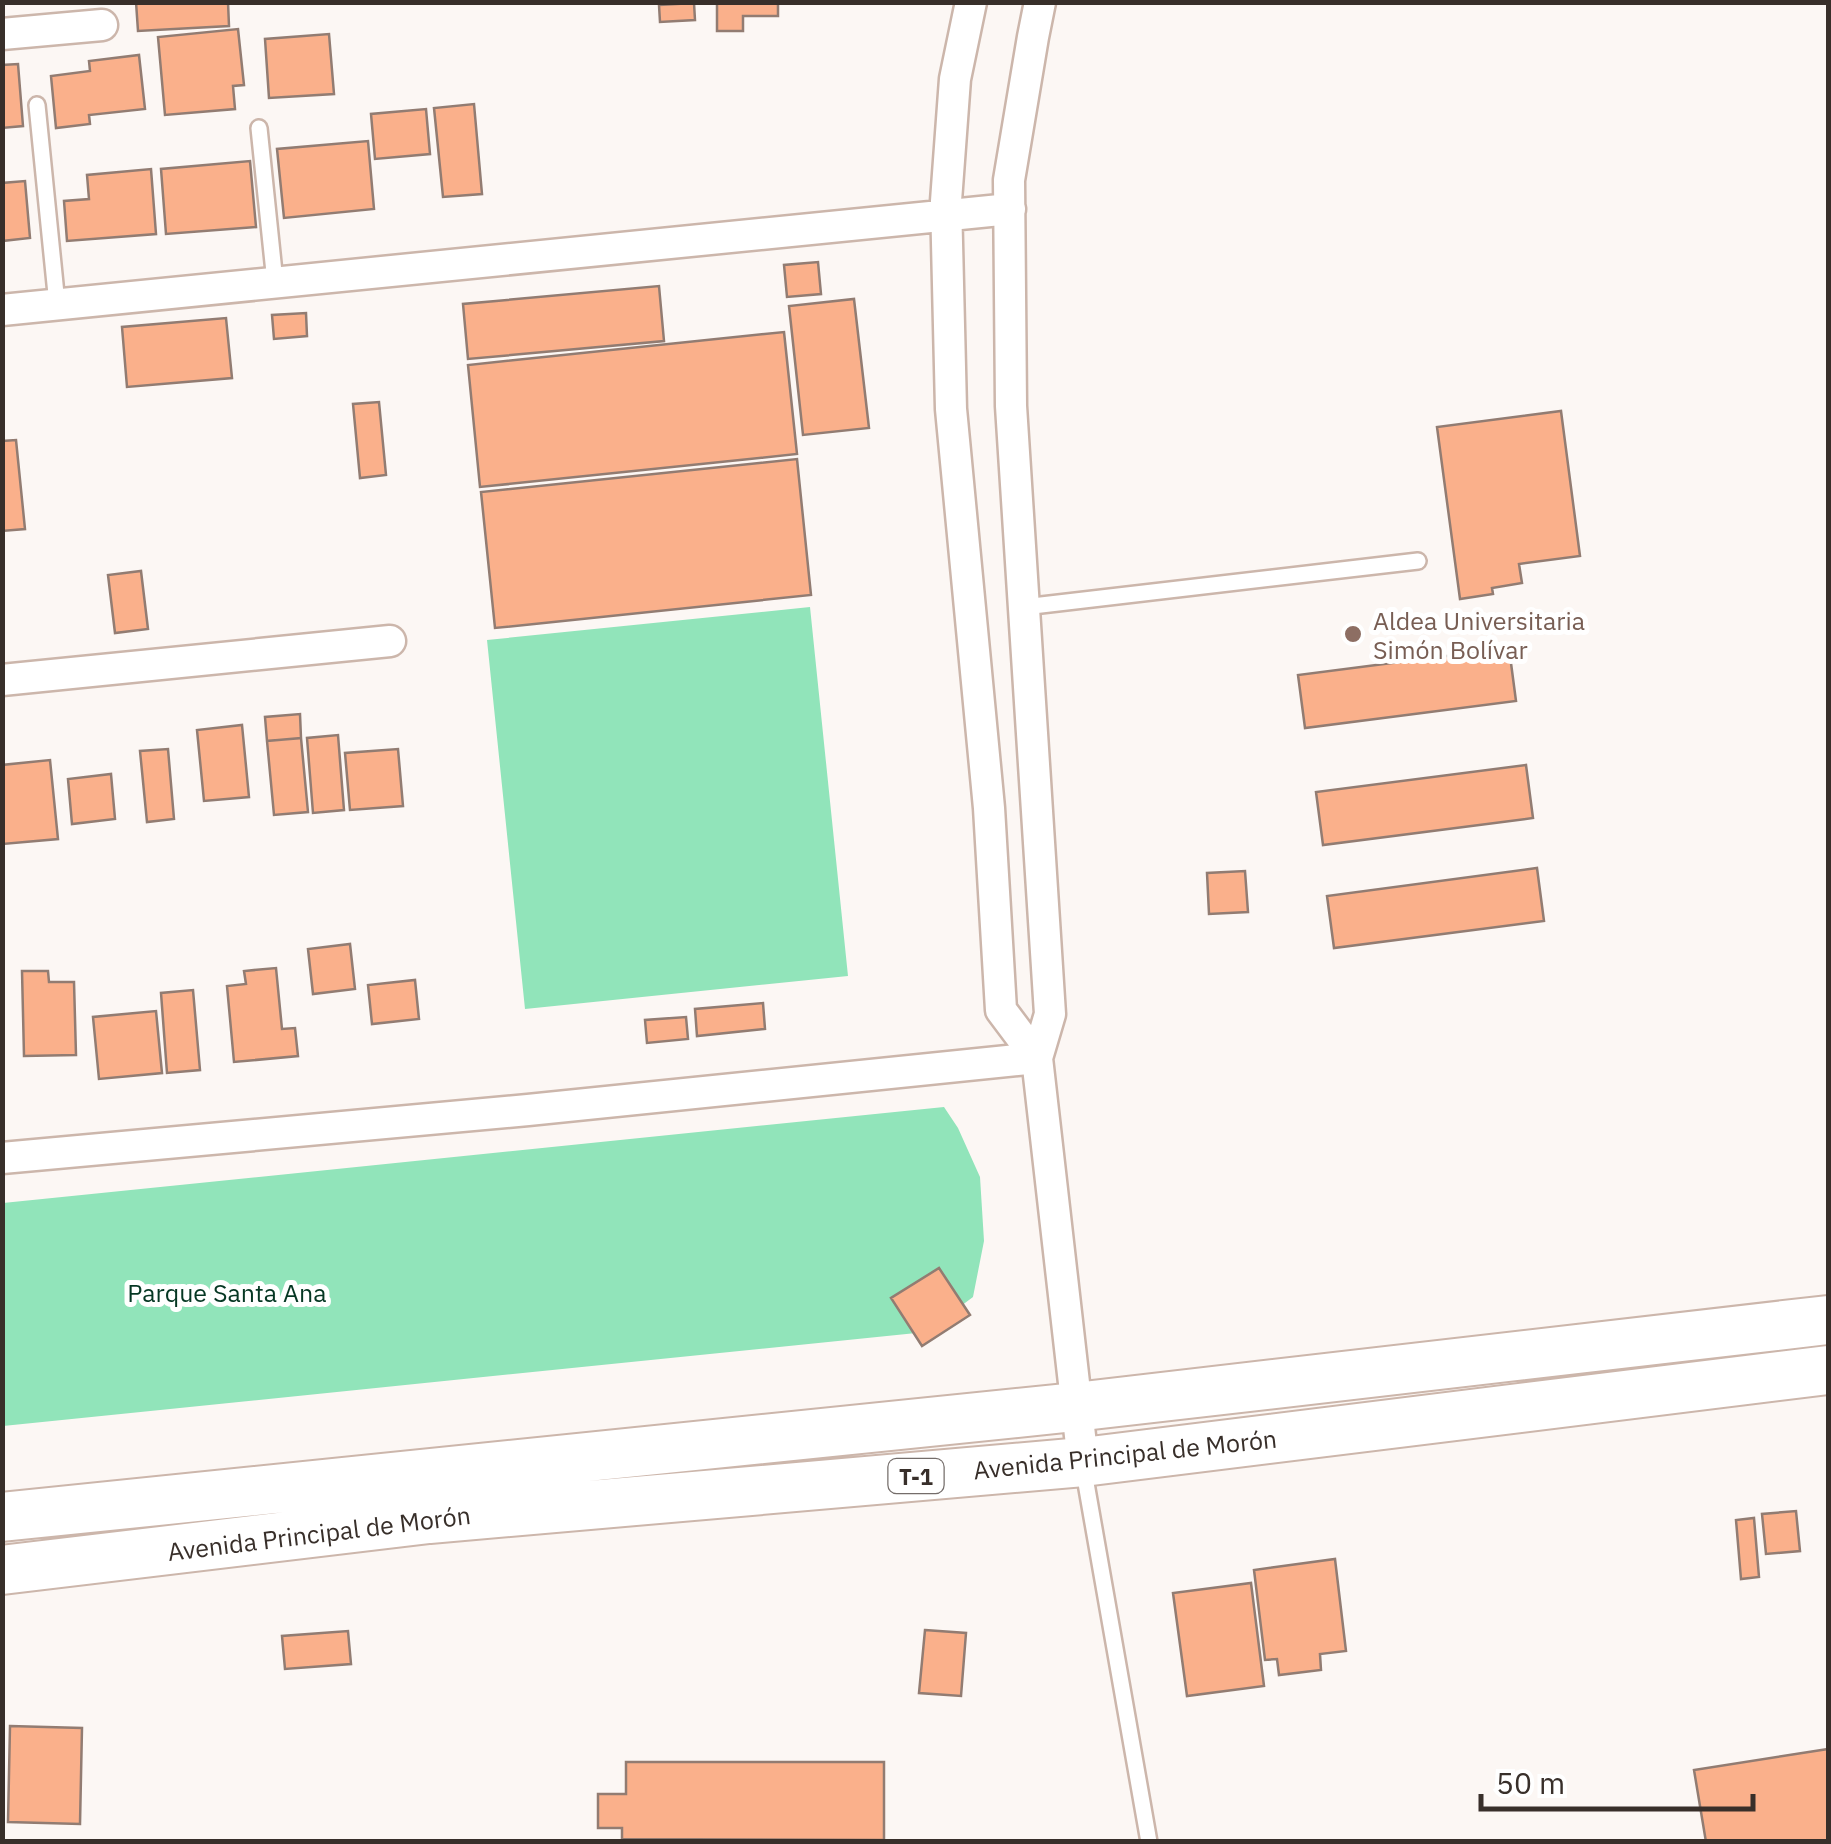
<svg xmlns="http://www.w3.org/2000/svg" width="1831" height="1844" viewBox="0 0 1831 1844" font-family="'IBM Plex Sans',sans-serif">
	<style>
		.green { fill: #91e4ba }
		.building { fill: #fab08b; stroke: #927c72; stroke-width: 2.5 }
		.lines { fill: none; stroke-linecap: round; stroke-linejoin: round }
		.service-casing { stroke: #ccb6ab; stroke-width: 20 }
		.minor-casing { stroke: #ccb6ab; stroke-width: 35 }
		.primary-casing { stroke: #ccb6ab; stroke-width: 52 }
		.service { stroke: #fff; stroke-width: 15 }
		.minor { stroke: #fff; stroke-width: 30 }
		.primary { stroke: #fff; stroke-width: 48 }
		.education-dot { fill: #8d6e63; stroke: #fff; stroke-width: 4 }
		.labels { text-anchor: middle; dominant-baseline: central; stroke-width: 10; stroke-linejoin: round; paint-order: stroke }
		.shield { fill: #fff; stroke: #746d6a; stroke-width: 2.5 }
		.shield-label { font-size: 22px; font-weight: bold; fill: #382f2a }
		.education-label { font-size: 25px; fill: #785e54; stroke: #fff; text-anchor: start }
		.park-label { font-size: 25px; fill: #053723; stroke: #fff }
		.street-label { font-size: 25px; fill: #382f2a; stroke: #fff }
	</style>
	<rect width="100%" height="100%" fill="#fcf7f4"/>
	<!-- green -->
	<path class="green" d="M810,607l38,369 -323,33 -38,-369z
		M944,1107l14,21 22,49 4,64 -11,56 -47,35 -923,94v-223z"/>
	<!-- building -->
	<path class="building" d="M136,2h92l1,24 -91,5z
		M717,2h61v14h-35v15h-26z
		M694,3l1,17 -35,2 -1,-17z
		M238,29l6,56 -11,1 2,23 -70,6 -7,-78z
		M329,34l5,60 -65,4 -4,-59z
		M139,55l6,54 -56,6 1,9 -34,4 -5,-52 39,-5 -1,-10z
		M18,64l5,62 -21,2v-63z
		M474,104l8,90 -39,3 -9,-89z
		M426,109l4,45 -55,5 -4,-45z
		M368,141l6,68 -90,9 -7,-69z
		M250,161l6,66 -90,7 -5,-65z
		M151,169l5,65 -89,7 -3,-40 25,-2 -2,-24z
		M25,181l5,57 -28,3v-58z
		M818,262l3,32 -34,3 -3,-32z
		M659,286l5,55 -196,18 -5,-55z
		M854,299l15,129 -66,7 -14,-129z
		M306,313l1,23 -33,3 -2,-24z
		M226,318l6,60 -105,9 -5,-60z
		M784,332l13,122 -317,33 -12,-122z
		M379,402l7,73 -26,3 -7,-74z
		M1561,411l19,145 -61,8 3,19 -30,5 1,6 -33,5 -23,-172z
		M16,440l9,89 -23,2v-90z
		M797,459l14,136 -316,33 -14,-136z
		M141,571l7,58 -33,4 -7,-58z
		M1509,648l7,53 -211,27 -7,-53z
		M300,714l1,24 -34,3 -2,-24z
		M242,725l7,72 -45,4 -7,-71z
		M338,735l6,75 -31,3 -6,-75z
		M301,738l7,74 -34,3 -7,-74z
		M168,749l6,70 -27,3 -7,-71z
		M398,749l5,57 -53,4 -5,-57z
		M50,760l8,79 -55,5 -1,-79z
		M1526,765l7,53 -210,27 -7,-53z
		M111,774l4,45 -43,5 -4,-45z
		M1537,868l7,53 -210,27 -7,-52z
		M1245,871l3,41 -39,2 -2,-41z
		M350,944l5,45 -42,5 -5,-45z
		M276,968l6,61 13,-1 3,28 -64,6 -7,-76 19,-2 -2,-13z
		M22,971h26l1,11h25l2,73 -52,1z
		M415,980l4,39 -47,5 -4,-39z
		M193,990l7,80 -33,3 -6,-80z
		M763,1003l2,26 -68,7 -2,-27z
		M156,1011l6,62 -63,6 -6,-62z
		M686,1017l2,22 -41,4 -2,-23z
		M939,1268l31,47 -48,31 -31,-48z
		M1796,1511l4,40 -34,3 -4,-40z
		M1754,1518l5,59 -18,2 -5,-59z
		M1335,1559l11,92 -26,3 1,16 -42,5 -2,-16 -12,1 -11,-90z
		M1251,1583l13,103 -77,10 -14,-103z
		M925,1630l41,3 -5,63 -42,-3z
		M348,1631l3,33 -66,5 -3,-33z
		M10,1726l72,2 -2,96 -72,-2z
		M1828,1749v93h-122l-12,-72z
		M626,1762h258v78l-262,-1v-11h-24v-34h28z"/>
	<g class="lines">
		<defs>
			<path id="service" d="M37,105l20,199
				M259,128l16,154
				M1024,607l394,-46
				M1083,1466l66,376"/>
			<path id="minor" d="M971,2l-16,77 -9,122 5,208 38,399 12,202 36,48
				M1040,2l-7,35 -24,143 2,226 39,608 -13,44 46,404
				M2,34l100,-9
				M2,310l1008,-101
				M2,680l388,-39
				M2,1158l526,-48 509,-52"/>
			<path id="primary" d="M2,1517l1073,-110 753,-87
				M2,1570l427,-51 654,-57 745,-92"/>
		</defs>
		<!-- service casing -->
		<use href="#service" class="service-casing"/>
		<!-- minor casing -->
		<use href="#minor" class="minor-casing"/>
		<!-- primary casing -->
		<use href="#primary" class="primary-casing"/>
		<!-- service -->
		<use href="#service" class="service"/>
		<!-- minor -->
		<use href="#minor" class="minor"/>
		<!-- primary -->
		<use href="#primary" class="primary"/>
	</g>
	<!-- markers -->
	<circle class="education-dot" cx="1353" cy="634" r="10"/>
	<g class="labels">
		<!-- shield labels -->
		<rect class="shield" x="888.5" y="1459" width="55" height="34" rx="8"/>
		<g class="shield-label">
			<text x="916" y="1476">T-1</text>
		</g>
		<!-- education labels -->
		<g class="education-label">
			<text x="1373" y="620">Aldea Universitaria<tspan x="1373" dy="29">Simón Bolívar</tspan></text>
		</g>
		<!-- park labels -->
		<g class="park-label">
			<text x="227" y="1292">Parque Santa Ana</text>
		</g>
		<!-- street labels -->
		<g class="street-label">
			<text transform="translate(1125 1454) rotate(-6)">Avenida Principal de Morón</text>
			<text transform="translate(319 1533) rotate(-7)">Avenida Principal de Morón</text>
		</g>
	</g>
	<!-- border -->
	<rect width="1831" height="1844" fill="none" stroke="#382f2a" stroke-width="10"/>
	<!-- scale -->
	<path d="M1481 1794v15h272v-15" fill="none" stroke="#382f2a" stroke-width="5"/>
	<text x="1496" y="1794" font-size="30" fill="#382f2a" stroke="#ffffff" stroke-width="8" paint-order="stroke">50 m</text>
</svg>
